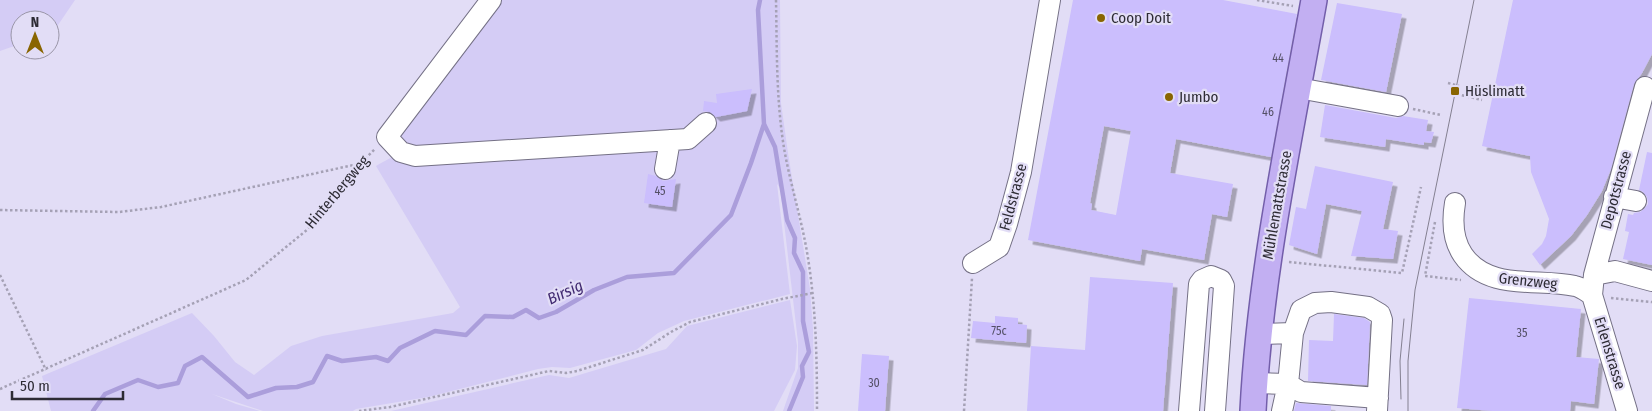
<svg xmlns="http://www.w3.org/2000/svg" width="1652" height="411" viewBox="0 0 1652 411" font-family="'Fira Sans Condensed',sans-serif">
	<style>
		.green { fill: #d4ccf5 }
		.lines { fill: none; stroke-linecap: round; stroke-linejoin: round }
		.stream { stroke: #ab9edb; stroke-width: 4.5 }
		.building { fill: #cbbefd; fill-rule: evenodd; filter: url(#shadow) }
		.minor-casing { stroke: #747085; stroke-width: 22 }
		.major-casing { stroke: #735eaa; stroke-width: 28 }
		.path { stroke: #a5a1b5; stroke-width: 2.5; stroke-dasharray: 2.5 2.5; stroke-linecap: butt }
		.minor { stroke: #fff; stroke-width: 20 }
		.major { stroke: #c2aff2; stroke-width: 25 }
		.tram { stroke: #848091; stroke-width: 1 }
		.poi-dot { fill: #896501; stroke: #e2ddf6; stroke-width: 2 }
		.labels { text-anchor: middle; dominant-baseline: central; stroke-width: 4.5; stroke-linejoin: round; paint-order: stroke }
		.number-label { font-size: 12px; fill: #545066 }
		.poi-label { font-size: 15px; fill: #2d2b34; stroke: #e2ddf6; text-anchor: start }
		.street-label { font-size: 15px; fill: #2d2b34; stroke: #e2ddf6 }
		.water-label { font-size: 16px; font-style: italic; fill: #402970; stroke: #e2ddf6 }
	</style>
	<defs>
		<filter id="shadow"><feDropShadow dx="4.5" dy="4.5" stdDeviation="0" flood-color="#0004"/></filter>
	</defs>
	<rect width="100%" height="100%" fill="#e2ddf6"/>
	<!-- green -->
	<path class="green" d="M0,0h75l-19,28 -6,3v-11h-30v24l-20,7z
		M497,0h283l1,103 7,50 22,136 3,40 1,82h-31l15,-43v-26l-18,-154 -3,-4 13,110 -106,27 -26,12 -22,17 -66,18 -18,-1 -14,2 -110,28 -72,12 -3,2h-90l-51,-17 24,10 24,7h-209l-9,-35 150,-63 22,23 21,26 19,13 37,-29 31,-10 131,-23 7,-6 -84,-141c23,-13 28,-11 25,-39z
		M790,300l7,46 -2,24 -21,41h-383l158,-36 20,3 97,-29 21,-23z"/>
	<g class="lines">
		<!-- stream -->
		<path class="stream" d="M764,124l11,23 12,73 8,18 -1,15 9,19v49l6,31 -7,14 1,11 -14,34
			M93,411l12,-17 33,-14 20,7 20,-4 7,-17 17,-9 46,40 28,-9 21,-1 16,-5 14,-26 15,5 34,-4 12,4 12,-13 35,-17 31,4 19,-19 28,1 13,-7 13,8 17,-6 38,-22 33,-13 47,-4 57,-58 20,-52 13,-39 -6,-114 2,-10"/>
	</g>
	<!-- building -->
	<path class="building" d="M1073,0h150l74,14 -26,143 -95,-18 -6,34 63,11 -6,33 -15,-3 -8,46 -62,-11 -2,12 -112,-21zM1104,126l27,5 -15,84 -25,-5 1,-6 -2,-1z
		M1513,0h139v54l-10,19 -8,11 -23,85 -9,22 -15,24 -16,21 -31,29 -8,-11 10,-10 4,-8 3,-17 -18,-47 -1,-16 -48,-10z
		M1337,3l65,11 -16,78 -65,-12z
		M752,89l-5,22 -31,6 -6,-5 -7,-1 1,-10 13,2 -1,-9z
		M1325,105l71,13 7,-2 25,4 -2,11 8,1 -3,11 -7,-1v3l-38,-6 -1,8 -65,-10z
		M1647,152l5,1v112l-29,-6 6,-27 -4,-1 3,-17 5,1 1,-2 6,-1 5,-4 3,-4 -1,-7 -4,-5 -4,-2z
		M1315,166l78,16 -10,47 15,2 -5,28 -42,-3 11,-45 -36,-7 -9,50 -28,-9 7,-38 10,2z
		M648,174l8,2 7,5 13,-2 -4,28 -28,-4z
		M1090,277l83,6 -10,128h-136l4,-65 54,4z
		M1469,298l112,11 -5,48 23,2 -5,45 -23,-3 -1,10h-78l-35,-3z
		M1334,314l30,4 6,4 -3,63 -59,-4 1,-41 24,1z
		M995,316l23,2v6l9,1 -1,18 -55,-5 2,-17 22,2z
		M862,354l27,2 -4,55h-27z
		M1296,403l35,3v5h-37z"/>
	<g class="lines">
		<defs>
			<path id="minor" d="M491,0l-104,137 14,15 14,4 273,-17 18,-16
				M1298,88l100,18
				M665,169l5,-29
				M1614,197l22,4
				M1455,203c-3,18 -3,36 8,52 25,36 74,23 112,31 6,1 12,6 17,9
				M973,263l26,-16 8,-23 14,-52 29,-172
				M1594,275l21,-4 37,10
				M1293,333l-5,51 13,8 77,6
				M1260,334l33,-1 8,-23 14,-7 16,-1 37,5 12,7 2,6 -5,91
				M1255,383l33,1 -6,27
				M1189,411l10,-127 3,-4 9,-4 10,4 3,6 -9,125
				M1627,411l-35,-116 2,-20 51,-188"/>
			<path id="major" d="M1253,411c7,-139 37,-275 61,-411"/>
		</defs>
		<!-- minor casing -->
		<use href="#minor" class="minor-casing"/>
		<!-- major casing -->
		<use href="#major" class="major-casing"/>
		<!-- path -->
		<path class="path" d="M776,0c1,49 0,99 8,148 6,35 17,69 23,104 9,53 10,106 10,159
			M1257,0l36,6
			M1448,83l11,3
			M1457,94l25,6
			M1413,109l28,6
			M0,210l119,2 42,-5 197,-43
			M1435,222l-10,54 36,4
			M1289,262l113,11 19,-86
			M0,275l46,95
			M1611,298l41,4
			M0,389l246,-109 62,-51 52,-65 15,-15
			M359,411l31,-4 159,-36 17,2 11,-2 66,-21 28,-18 19,-10 92,-23 31,-6
			M964,411l8,-133"/>
		<!-- minor -->
		<use href="#minor" class="minor"/>
		<!-- major -->
		<use href="#major" class="major"/>
		<!-- tram -->
		<path class="tram" d="M1401,399l-1,-38 4,-42
			M1408,411v-50l7,-71 59,-290"/>
	</g>
	<!-- markers -->
	<g class="poi-dot">
		<circle cx="1101" cy="18" r="5"/>
		<rect x="1450" y="86" width="10" height="10" rx="2.5"/>
		<circle cx="1169" cy="97" r="5"/>
	</g>
	<g class="labels">
		<!-- number labels -->
		<g class="number-label">
			<text x="1278" y="58">44</text>
			<text x="1268" y="112">46</text>
			<text x="660" y="191">45</text>
			<text x="999" y="331">75c</text>
			<text x="1522" y="333">35</text>
			<text x="874" y="383">30</text>
		</g>
		<!-- poi labels -->
		<g class="poi-label">
			<text x="1111" y="18">Coop Doit</text>
			<text x="1465" y="91">Hüslimatt</text>
			<text x="1179" y="97">Jumbo</text>
		</g>
		<!-- street labels -->
		<g class="street-label">
			<text transform="translate(1616 190) rotate(-75)">Depotstrasse</text>
			<text transform="translate(337 192) rotate(-50)">Hinterbergweg</text>
			<text transform="translate(1013 197) rotate(-75)">Feldstrasse</text>
			<text transform="translate(1277 205) rotate(-80)">Mühlemattstrasse</text>
			<text transform="translate(1528 281) rotate(6)">Grenzweg</text>
			<text transform="translate(1610 353) rotate(73)">Erlenstrasse</text>
		</g>
		<!-- water labels -->
		<g class="water-label">
			<text transform="translate(565 292) rotate(-25)">Birsig</text>
		</g>
	</g>
	<!-- north arrow -->
	<g transform="translate(35 35)"><circle r="24" fill="#e2ddf6" stroke="#9a96a8"/>
	<path d="M0-4L9 19L0 12L-9 19Z" fill="#896501"/>
	<text y="-8" font-size="14" font-weight="bold" text-anchor="middle" fill="#2d2b34">N</text>
	</g>
	<!-- scale -->
	<path d="M12 391v8h111v-8" fill="none" stroke="#2d2b34" stroke-width="2.5"/>
	<text x="20" y="391" font-size="15" fill="#2d2b34" stroke="#e2ddf6" stroke-width="4" paint-order="stroke">50 m</text>
</svg>
